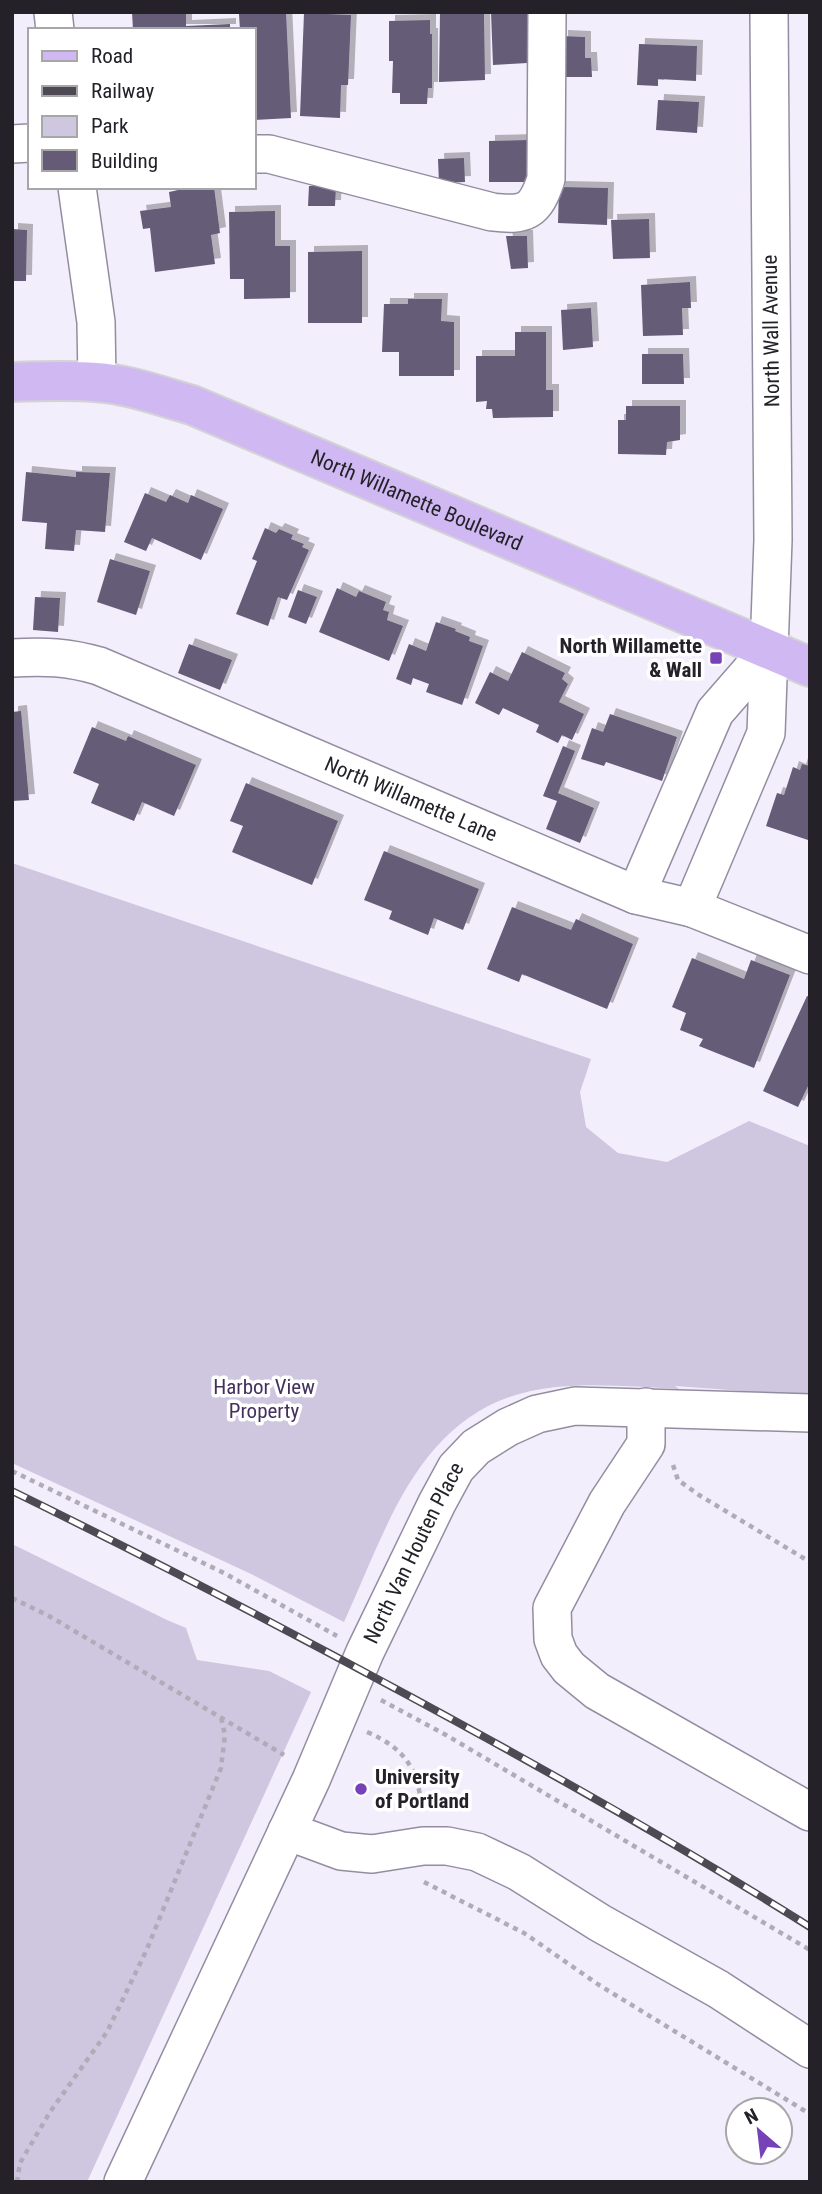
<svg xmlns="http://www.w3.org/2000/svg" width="822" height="2194" viewBox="0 0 822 2194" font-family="'Roboto Condensed',sans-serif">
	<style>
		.green { fill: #cfc6df }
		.building { fill: #655b77; filter: url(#shadow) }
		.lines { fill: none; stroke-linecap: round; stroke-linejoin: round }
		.minor-casing { stroke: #948da1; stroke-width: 40 }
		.major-casing { stroke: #d3d3d4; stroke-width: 42 }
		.path { stroke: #b0abb8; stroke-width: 4.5; stroke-dasharray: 5 5; stroke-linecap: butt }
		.minor { stroke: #fff; stroke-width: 37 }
		.major { stroke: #d0b9f2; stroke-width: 38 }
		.rail-casing { stroke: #4d4a53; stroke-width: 8 }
		.rail { stroke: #fff; stroke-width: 5; stroke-dasharray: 16; stroke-linecap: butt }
		.poi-dot { fill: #7741b7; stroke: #fff; stroke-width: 2.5 }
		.labels { text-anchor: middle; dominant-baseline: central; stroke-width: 7; stroke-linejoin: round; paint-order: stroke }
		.street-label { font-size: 21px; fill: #242129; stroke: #fff }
		.poi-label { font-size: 21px; font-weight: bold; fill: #242129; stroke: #fff; text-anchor: end }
		.park-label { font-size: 21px; fill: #43315d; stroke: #fff }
	</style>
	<defs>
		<filter id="shadow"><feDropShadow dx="6" dy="-6" stdDeviation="0" flood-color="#0004"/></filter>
	</defs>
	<rect width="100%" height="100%" fill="#f3eefc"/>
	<!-- green -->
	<path class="green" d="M12,863l579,196 -11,33 6,35 32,26 49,9 82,-41 61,25v250l-135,-10 4,3c-40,-2 -82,-6 -123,-2 -133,13 -165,132 -212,235l-95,-49 -237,-110z
		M12,1544l155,76 19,8 11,32 72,11 42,21 -224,490h-75z"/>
	<!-- building -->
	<path class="building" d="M132,12h54v14l44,-2v6h-97z
		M286,12l5,106 -37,2v-90h-14l-1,-16z
		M440,12l44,2 1,66 -46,2z
		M491,12h51l3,50 -52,3z
		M304,13l47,2 -3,70h-7l-1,33 -40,-2z
		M430,20v14h2v54h-4l-1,16h-27v-11h-8l1,-32h-4v-40z
		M562,36l23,1v21h6l1,19h-30z
		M639,44l58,2 -1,35 -38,-2v7l-21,-1z
		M658,100l41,2 -2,31 -41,-3z
		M529,140v42h-40v-41z
		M464,158l1,24 -26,1 -1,-24z
		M309,186h27l-1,20h-27z
		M193,187h21l6,46 -9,2 4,29 -60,8 -5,-44 -7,1 -3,-18 31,-4 -2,-15z
		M559,187l49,1 -1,37 -49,-2z
		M275,211v35h15v52l-46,1v-20h-14l-1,-67z
		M649,219l1,39 -37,1 -2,-39z
		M12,229l15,1 -1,51h-14z
		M506,236h21l1,32 -17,1z
		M362,251v72h-54v-71z
		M690,282l1,26h-9l1,27 -40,1 -2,-51z
		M408,299h34l-1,22 13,1v54h-55v-24h-17l2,-48h24z
		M591,308l2,39 -30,3 -2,-40z
		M515,332h31v58h7v27l-60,1 -1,-9h-6l1,-8 -11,1v-46h39z
		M642,354h41l1,30h-42z
		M626,406h54v34l-13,2 -1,13 -48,-1v-34h8z
		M26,472l50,5v-5l34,1 -5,59 -29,-2 -2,21 -29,-2 2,-26 -25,-2z
		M145,493l21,9 4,-7 18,8 3,-8 32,14 -22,51 -49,-22 -6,13 -22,-9z
		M265,528l11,5 3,-4 14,6 -2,4 13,5 -2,3 7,3 -22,50 -9,-3 -10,29 -32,-12 21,-53 -5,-2z
		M110,559l40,12 -14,44 -39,-13z
		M337,588l19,9 3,-6 27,11 -3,8 6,2 -2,8 16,6 -14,35 -70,-29z
		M298,590l19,7 -11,27 -18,-7z
		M35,597l25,1 -2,34 -25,-2z
		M436,622l20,7 -1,2 15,6 -1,4 14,5 -21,59 -36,-13 3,-8 -16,-6 -2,7 -15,-6 13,-35 17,7z
		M189,644l43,16 -12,30 -42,-17z
		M522,652l43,21 -3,6 6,5 -9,18 25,12 -12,26 -10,-5 -4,8 -22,-11 3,-7 -36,-17 -4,7 -24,-12 15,-31 18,9z
		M21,711l8,89 -17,1v-89z
		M610,714l67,23 -15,44 -56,-19 -2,4 -23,-7 11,-31 11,4z
		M92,727l34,14 2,-5 68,29 -22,51 -32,-14 -8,19 -43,-18 8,-19 -26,-11z
		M563,746l12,5 -17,42 36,15 -14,35 -34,-14 11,-28 -14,-5z
		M802,764l8,2 -2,74 -42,-14 11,-33 7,2 9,-28 7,3z
		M246,783l92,38 -26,64 -80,-33 11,-26 -13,-5z
		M384,851l95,38 -16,41 -29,-12 -6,17 -39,-16 3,-8 -28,-11z
		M512,907l59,23 5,-11 57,25 -26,65 -85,-35 -3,8 -32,-13z
		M692,958l52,21 7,-19 39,15 -36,93 -55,-22 4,-7 -23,-9 6,-17 -14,-6z
		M807,996l3,1v85l-12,25 -35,-16z"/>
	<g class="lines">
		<defs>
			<g id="minor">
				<path d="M53,12l2,18"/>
				<path d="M12,144l18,-1"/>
				<path d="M254,154h15l223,58c34,4 43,0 54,-33l1,-167"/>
				<path d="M77,187l19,135 1,60"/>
				<path id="s1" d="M12,658c33,-2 56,-1 87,8l537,229 56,13 118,47"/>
				<path d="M636,895l79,-183 54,-62"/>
				<path d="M692,908l74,-175 7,-193 -4,-528"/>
				<path d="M646,1407v37l-39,59 -55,105 1,31 6,16 10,13 28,23 213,121"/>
				<path d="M287,1831l54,20 31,3 51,-8h24l30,6 42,20 81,51 118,66 92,60"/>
				<path id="s2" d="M123,2182l188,-402 54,-128 72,-149 19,-35 20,-21 32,-20 29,-13 38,-8 235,7"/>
			</g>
			<g id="major">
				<path id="s3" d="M12,382c28,-1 56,-2 83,0 33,2 65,14 97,23l618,262"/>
			</g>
		</defs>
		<!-- minor casing -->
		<use href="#minor" class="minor-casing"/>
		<!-- major casing -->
		<use href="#major" class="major-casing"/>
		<!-- path -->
		<path class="path" d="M673,1465l5,15 21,15 111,67
			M12,1471l212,102 113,63
			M12,1598l37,18 235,139
			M381,1700l65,35 364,215
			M367,1732c39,17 51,37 55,78
			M424,1882l100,51 75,52 211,129
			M17,2182l3,-19 30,-51 57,-80 40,-83 74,-181 4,-33 -4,-18"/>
		<!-- minor -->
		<use href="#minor" class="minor"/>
		<!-- major -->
		<use href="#major" class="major"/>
		<defs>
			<path id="rail" d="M12,1491c135,66 268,135 399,206 135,73 269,148 399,230"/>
		</defs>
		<!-- rail casing -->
		<use href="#rail" class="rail-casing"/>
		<!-- rail -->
		<use href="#rail" class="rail"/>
	</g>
	<!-- markers -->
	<g class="poi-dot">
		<rect x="709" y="651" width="14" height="14" rx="3.5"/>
		<circle cx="361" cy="1789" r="7"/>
	</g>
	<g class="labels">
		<!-- street labels -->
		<g class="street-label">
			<text transform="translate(771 331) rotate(-91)">North Wall Avenue</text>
			<text stroke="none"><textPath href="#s3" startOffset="427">North Willamette Boulevard</textPath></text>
			<text stroke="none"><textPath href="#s1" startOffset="427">North Willamette Lane</textPath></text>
			<text stroke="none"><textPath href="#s2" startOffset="693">North Van Houten Place</textPath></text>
		</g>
		<!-- poi labels -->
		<g class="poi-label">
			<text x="702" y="646">North Willamette<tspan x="702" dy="24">&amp; Wall</tspan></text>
			<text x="375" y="1777" text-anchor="start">University<tspan x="375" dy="24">of Portland</tspan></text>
		</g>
		<!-- park labels -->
		<g class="park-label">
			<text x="264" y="1387">Harbor View<tspan x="264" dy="24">Property</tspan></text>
		</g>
	</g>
	<!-- border -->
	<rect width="822" height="2194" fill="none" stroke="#242129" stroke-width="28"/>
	<!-- legend -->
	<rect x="28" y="28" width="228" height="161" fill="#ffffff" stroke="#a7a6a9" stroke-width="2"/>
	<rect x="42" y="51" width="35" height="10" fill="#d0b9f2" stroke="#a7a6a9" stroke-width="2"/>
	<text x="91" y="63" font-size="21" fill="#242129">Road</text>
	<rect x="42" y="86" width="35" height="10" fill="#4d4a53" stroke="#a7a6a9" stroke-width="2"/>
	<text x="91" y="98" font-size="21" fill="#242129">Railway</text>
	<rect x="42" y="116" width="35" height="21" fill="#cfc6df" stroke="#a7a6a9" stroke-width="2"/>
	<text x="91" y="133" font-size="21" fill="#242129">Park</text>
	<rect x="42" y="150" width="35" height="21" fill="#655b77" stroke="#a7a6a9" stroke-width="2"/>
	<text x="91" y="168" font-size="21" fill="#242129">Building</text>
	<!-- north arrow -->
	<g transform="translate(759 2131) rotate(332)"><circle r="33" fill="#ffffff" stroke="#a7a6a9" stroke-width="2"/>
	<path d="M0-5L12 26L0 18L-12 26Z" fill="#7741b7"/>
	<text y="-10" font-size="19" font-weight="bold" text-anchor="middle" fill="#242129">N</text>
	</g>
</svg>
